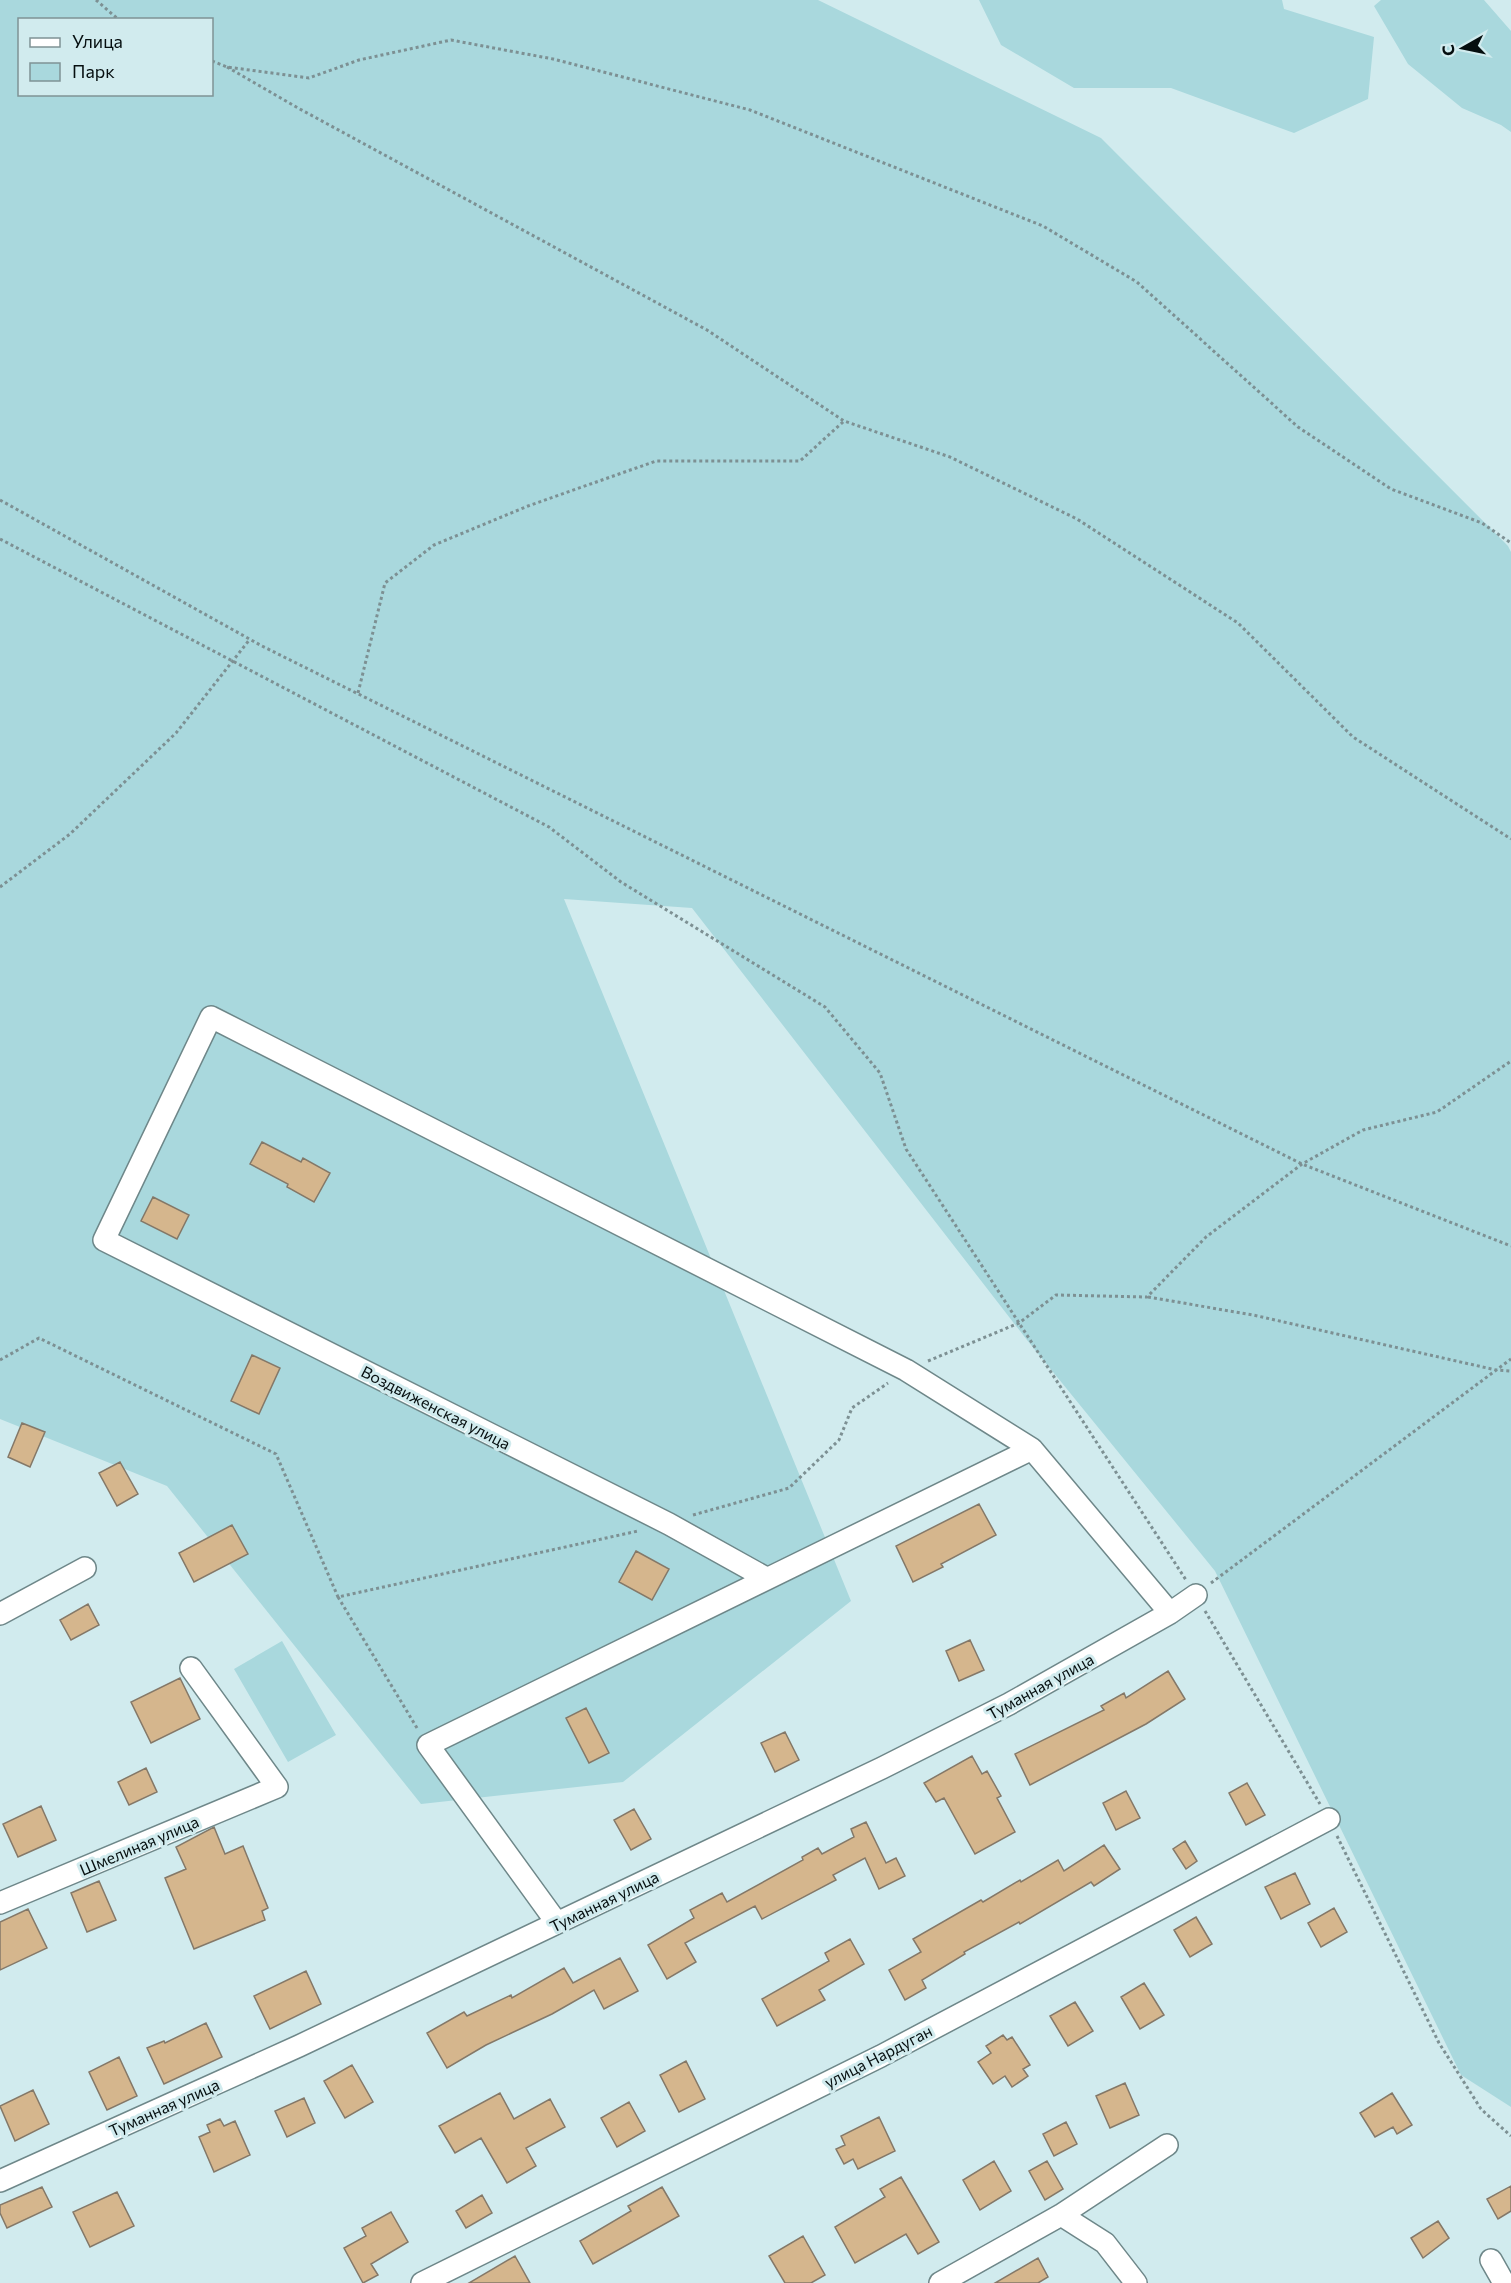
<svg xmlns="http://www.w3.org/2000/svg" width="1511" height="2283" viewBox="0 0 1511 2283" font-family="Commissioner,sans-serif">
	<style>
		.green { fill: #a9d8dd; fill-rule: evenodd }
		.building { fill: #d5b68d; stroke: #847868; stroke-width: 1.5 }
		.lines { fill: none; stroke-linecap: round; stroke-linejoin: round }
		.minor-casing { stroke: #6e8789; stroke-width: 24 }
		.path { stroke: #7d9093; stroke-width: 3; stroke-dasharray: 3 3; stroke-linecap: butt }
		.minor { stroke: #fff; stroke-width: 21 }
		.labels { text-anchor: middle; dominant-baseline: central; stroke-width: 6; stroke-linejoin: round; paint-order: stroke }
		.street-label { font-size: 16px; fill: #050e0f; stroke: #d1ebee }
	</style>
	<rect width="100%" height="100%" fill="#d1ebee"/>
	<!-- green -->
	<path class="green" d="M0,0h818l283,138 407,408 3,6v1555l-50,-32 -246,-504 -188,-231 -335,-432 -128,-9 287,702 -228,181 -202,22 -254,-318 -167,-67zM20,20h192v74h-192z
		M979,0h303l2,9 90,28 -6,62 -74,34 -123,-45h-97l-73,-43z
		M1381,0h103l27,31v101l-10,-7 -39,-17 -54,-44 -34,-58z
		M282,1641l54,94 -48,27 -54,-93z"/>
	<!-- building -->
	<path class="building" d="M262,1142l39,20 2,-4 27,15 -16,29 -27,-15 1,-3 -38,-20z
		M153,1197l36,18 -12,24 -36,-18z
		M252,1355l28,13 -21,46 -28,-13z
		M22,1423l23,9 -15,35 -22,-10z
		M120,1462l18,32 -21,12 -18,-33z
		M979,1504l17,31 -55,29 2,3 -30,15 -17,-36z
		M232,1525l16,29 -54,28 -15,-29z
		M636,1551l33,18 -17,31 -33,-18z
		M88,1604l11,21 -28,15 -11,-20z
		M970,1640l14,30 -25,11 -13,-30z
		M1168,1671l17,28 -39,25 -116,61 -15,-31 89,-44 -3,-4 23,-13 2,5z
		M180,1678l20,41 -49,24 -20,-41z
		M586,1708l23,45 -20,10 -23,-45z
		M785,1732l14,28 -24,12 -14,-29z
		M972,1756l10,18 5,-3 14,25 -4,2 18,34 -40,22 -31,-56 -8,4 -12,-19z
		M146,1768l11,24 -28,13 -11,-23z
		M1247,1783l18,32 -19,10 -17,-32z
		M1126,1791l14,27 -24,12 -13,-27z
		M41,1806l15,34 -38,17 -15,-33z
		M634,1809l17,30 -20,11 -17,-30z
		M866,1822l20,41 10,-5 9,18 -26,13 -14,-31 -32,17 3,5 -74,39 -7,-13 -70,37 11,19 -29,17 -19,-34 46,-27 -4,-8 32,-17 5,9 76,-42 -1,-3 16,-9 4,6 32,-17 -3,-8z
		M214,1827l11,27 18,-8 25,62 -6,3 3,9 -71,29 -29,-71 21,-9 -10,-22z
		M1185,1841l12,20 -11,8 -13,-20z
		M1104,1845l16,24 -26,17 -3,-4 -71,42 -1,-2 -55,30 1,2 -43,26 4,8 -21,12 -16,-30 32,-18 -8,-13 68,-39 2,2 37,-22 1,2 37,-22 6,11z
		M1295,1873l15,31 -29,15 -16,-32z
		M99,1881l17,39 -29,12 -16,-39z
		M1334,1908l13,24 -26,15 -13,-24z
		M28,1909l19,39 -47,22v-48z
		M1196,1917l16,27 -22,13 -16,-27z
		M850,1939l14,25 -45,26 6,10 -48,26 -15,-27 67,-38 -4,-8z
		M620,1958l18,33 -34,18 -10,-19 -42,24 -66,31 -39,23 -20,-35 37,-21 3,4 44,-21 1,3 52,-30 9,15z
		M306,1971l15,33 -51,25 -16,-33z
		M1144,1983l20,32 -24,14 -19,-32z
		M1075,2002l18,29 -25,15 -18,-30z
		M206,2023l16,34 -58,27 -17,-36 17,-7 1,2z
		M1003,2035l4,5 5,-3 18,28 -7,4 5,7 -16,11 -7,-11 -12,8 -15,-22 13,-9 -5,-7z
		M119,2057l18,39 -30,14 -18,-38z
		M686,2061l19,38 -26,13 -19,-37z
		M352,2065l21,37 -28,16 -21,-37z
		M1125,2083l14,32 -29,13 -14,-32z
		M33,2090l16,34 -34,17 -15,-35z
		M500,2093l14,26 36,-20 15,28 -39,21 10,18 -29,17 -26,-45 -26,15 -16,-27z
		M1392,2093l20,32 -15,9 -4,-7 -18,10 -15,-24z
		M304,2098l11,25 -28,14 -12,-26z
		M629,2102l16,29 -28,16 -16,-29z
		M879,2117l16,34 -37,18 -5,-10 -9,5 -8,-15 9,-4 -4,-9z
		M220,2119l4,7 11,-5 15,34 -36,17 -15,-35 11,-5 -3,-7z
		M1066,2122l11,22 -23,12 -11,-22z
		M994,2161l17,30 -31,19 -17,-30z
		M1047,2161l16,28 -18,11 -16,-29z
		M901,2177l38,65 -21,12 -12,-20 -51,29 -20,-36 50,-30 -5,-8z
		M1511,2186v25l-13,8 -11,-20z
		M42,2187l10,20 -45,21 -7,-15v-8z
		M662,2187l17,29 -86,48 -13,-23 51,-30 -3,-5z
		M117,2192l17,34 -44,21 -17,-35z
		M482,2195l10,18 -26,15 -10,-17z
		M391,2212l17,30 -37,22 7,11 -15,8 -19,-35 22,-12 -4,-8z
		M1438,2221l11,17 -26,20 -12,-20z
		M803,2236l22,39 -14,8h-26l-16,-27z
		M515,2256l15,27h-61z
		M1038,2258l10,19 -10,6h-43z"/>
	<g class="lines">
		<defs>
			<path id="minor" d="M766,1578l-97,-54 -565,-284 107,-223 695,353 126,79
				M0,1614l85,-46
				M0,1903l277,-116 -86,-119
				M557,1923l-129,-178 604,-296 138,164
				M0,2181l299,-135 583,-278 127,-64 161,-91 26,-18
				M1061,2215l44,28 31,40
				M1491,2260l13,23
				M422,2283l459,-227 448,-237
				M940,2283l121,-68 106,-70"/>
		</defs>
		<!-- minor casing -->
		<use href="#minor" class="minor-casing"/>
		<!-- path -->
		<path class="path" d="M96,0l23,20
			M212,61l15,6 82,11 50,-18 92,-20 102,19 197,51 293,116 94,56 161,145 93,62 91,34 29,20
			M227,67l71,41 409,222 137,91 106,36 127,62 161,104 115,114 158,102
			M0,500l262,146 1040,518 209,82
			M0,539l549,288 72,55 204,125 55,66 26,76 280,431
			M358,693l27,-110 49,-38 94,-39 128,-45h144l44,-40
			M0,887l70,-53 106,-101 74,-94
			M1148,1297l105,18 243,55 15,1
			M0,1360l39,-22 237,116 62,143
			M928,1361l91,-38 37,-28 91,2 59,-60 96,-73 61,-34 74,-18 74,-51
			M693,1515l96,-27 50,-48 13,-32 36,-25
			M1211,1583l300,-224
			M1205,1611l115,193
			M417,1728l-79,-131 300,-66
			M1337,1836l102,207 42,66 30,27"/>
		<!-- minor -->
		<use href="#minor" class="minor"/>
	</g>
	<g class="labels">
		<!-- street labels -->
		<g class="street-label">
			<text transform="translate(436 1407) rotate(27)">Воздвиженская улица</text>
			<text transform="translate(1040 1686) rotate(-29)">Туманная улица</text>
			<text transform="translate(139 1845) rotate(-23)">Шмелиная улица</text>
			<text transform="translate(604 1901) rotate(-26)">Туманная улица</text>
			<text transform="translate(878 2056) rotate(-27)">улица Нардуган</text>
			<text transform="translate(164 2107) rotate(-24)">Туманная улица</text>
		</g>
	</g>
	<!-- legend -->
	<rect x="18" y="18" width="195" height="78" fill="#d1ebee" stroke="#7f9395" stroke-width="1.5"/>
	<rect x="30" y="38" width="30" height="9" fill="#ffffff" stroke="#7f9395" stroke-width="1.5"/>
	<text x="72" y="48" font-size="18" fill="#050e0f">Улица</text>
	<rect x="30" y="63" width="30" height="18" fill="#a9d8dd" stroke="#7f9395" stroke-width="1.5"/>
	<text x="72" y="78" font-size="18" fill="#050e0f">Парк</text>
	<!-- north arrow -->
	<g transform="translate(1463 48) rotate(261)" stroke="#d1ebee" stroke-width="4.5" paint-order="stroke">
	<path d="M0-4.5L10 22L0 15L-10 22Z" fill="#050e0f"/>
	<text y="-9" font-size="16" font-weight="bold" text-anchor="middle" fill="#050e0f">С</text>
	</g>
</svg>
